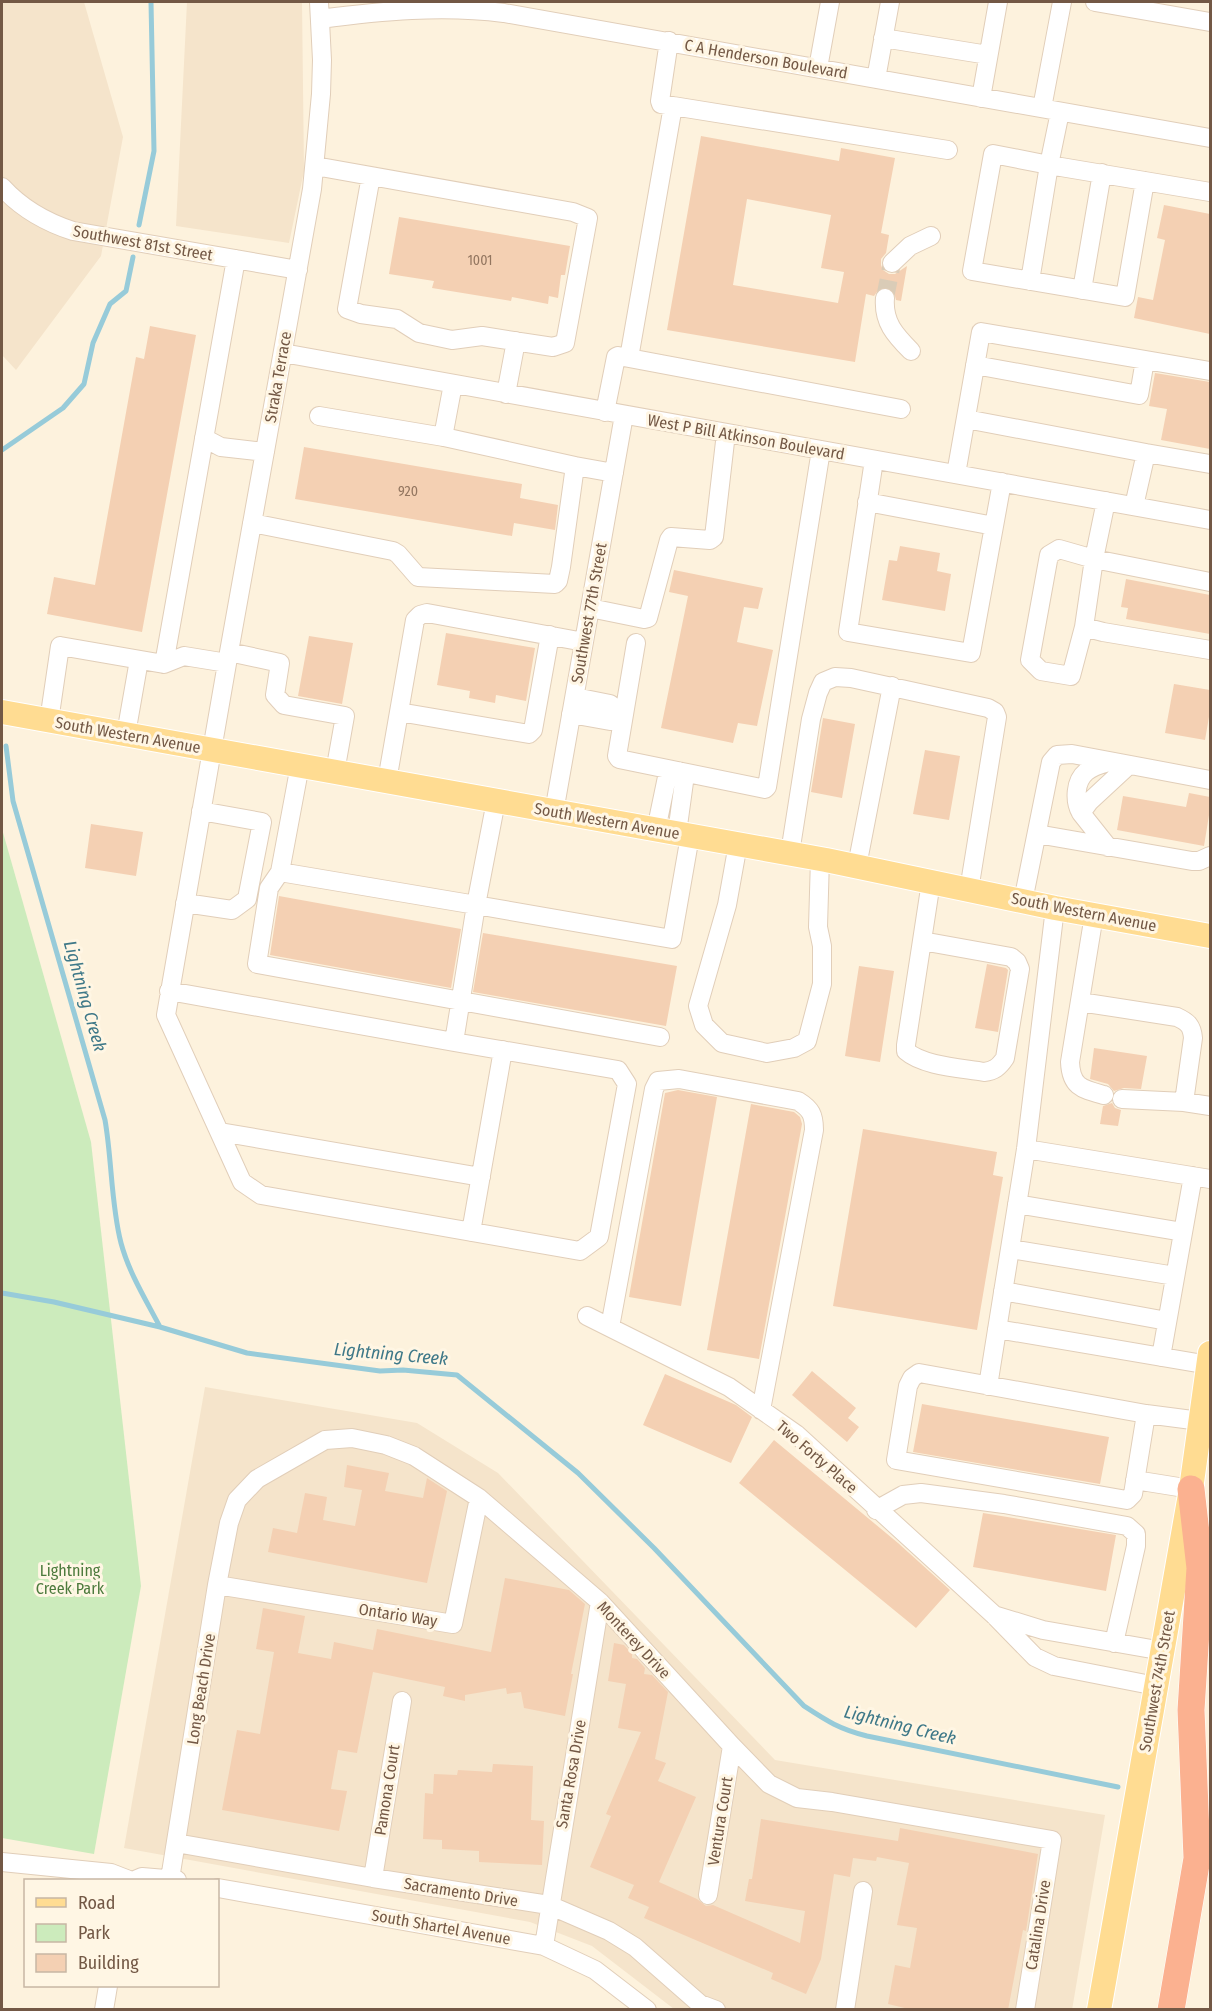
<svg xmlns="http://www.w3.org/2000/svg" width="1212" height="2011" viewBox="0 0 1212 2011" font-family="'Fira Sans Condensed',sans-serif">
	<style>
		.residential { fill: #f5e4cb }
		.green { fill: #ccebbc }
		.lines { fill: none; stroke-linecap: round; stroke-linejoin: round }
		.stream { stroke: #97cbd9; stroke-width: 5 }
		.building { fill: #f4d0b3; fill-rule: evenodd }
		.minor-tunnel { stroke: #daccb7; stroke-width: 18; stroke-dasharray: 18 9; stroke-linecap: butt }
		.minor-casing { stroke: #e1ceb9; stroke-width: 20 }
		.major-casing { stroke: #fff; stroke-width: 26 }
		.highway-casing { stroke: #fff; stroke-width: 28 }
		.minor { stroke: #fff; stroke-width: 18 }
		.major { stroke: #ffdc92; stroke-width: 24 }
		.highway { stroke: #fbb190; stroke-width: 27 }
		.labels { text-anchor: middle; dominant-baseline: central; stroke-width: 6; stroke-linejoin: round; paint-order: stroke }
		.number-label { font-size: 14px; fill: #937660 }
		.street-label { font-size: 16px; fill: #735845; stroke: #fff6e4 }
		.park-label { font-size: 16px; fill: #4c7a3c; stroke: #fff6e4 }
		.water-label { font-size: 18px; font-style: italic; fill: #3e7888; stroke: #fff6e4 }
	</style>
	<rect width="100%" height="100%" fill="#fdf2dd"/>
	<!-- residential -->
	<path class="residential" d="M2,2h82l39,135 -22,119 -85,114 -14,-15z
		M187,2h115l2,169 -15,72 -113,-17z
		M205,1387l212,36 81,50 277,287 330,55 -33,195 -398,-1 -82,-63 -62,-24 -406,-74z"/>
	<!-- green -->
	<path class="green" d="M2,829l89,313 50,444 -47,268 -92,-16z"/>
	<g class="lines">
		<!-- stream -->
		<path class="stream" d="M139,225l15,-74 -3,-149
			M2,450l61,-42 21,-24 9,-41 17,-39 16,-13 7,-34
			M6,746l7,55 92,319c7,40 6,85 16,123 8,30 25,57 39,84
			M2,1293l52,9 106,25 87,26 133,18 23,-1 54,5 121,98 76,75 150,158c23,15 35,23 63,30l251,51"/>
	</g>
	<!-- building -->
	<path class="building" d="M701,136l138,25 2,-13 54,10 -14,75 8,2 -3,18 -5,6v6l2,5 6,4h6l12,-8 -6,35 -5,-1 -2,-8 -8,-5 -7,2 -5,7 -8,-2 -11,68 -188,-32zM747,199l84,16 -10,53 23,4 -6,31 -105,-18z
		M1164,205l46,9v120l-76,-16 4,-21 15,3 12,-60 -8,-2z
		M399,217l171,29 -5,29h-4l-3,23 -9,-2 -1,8 -36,-7 -1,4 -79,-13 2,-7 -45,-7z
		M150,326l46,9 -54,297 -95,-18 7,-37 41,8 41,-228 8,2z
		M1155,373l55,9v67l-49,-9 6,-31 -18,-3z
		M304,447l218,37 -2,14 38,7 -3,25 -41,-7 -2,13 -217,-37z
		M900,546l40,7 -3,18 14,3 -6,37 -63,-11 7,-40 8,1z
		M674,570l89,18 -5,21 -14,-2 -7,35 36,8 -16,76 -19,-3 -5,20 -72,-15 27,-132 -19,-4z
		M1126,579l84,16v39l-84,-15 2,-11 -7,-1z
		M446,633l89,15 -9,53 -30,-6 -1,8 -26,-5 1,-7 -33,-6z
		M309,636l44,7 -11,61 -44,-8z
		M1174,684l36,6v21l-5,29 -40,-7z
		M823,718l32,6 -13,74 -31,-6z
		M925,750l35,6 -11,64 -36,-6z
		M1189,793l21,4v12l-6,37 -87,-16 6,-34 63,11z
		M91,824l52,8 -7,44 -51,-8z
		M279,896l182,33 -10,59 -181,-33z
		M483,933l194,33 -11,60 -193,-34z
		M987,964l19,4 2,2 -10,62 -23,-4z
		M859,966l35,5 -14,91 -35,-6z
		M1094,1048l53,8 -6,33 -17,-1 -10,3 -6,-7 -18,-5z
		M678,1090l39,7 -36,209 -52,-9 36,-204z
		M1112,1103l3,5 6,2 -3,16 -18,-2 3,-18z
		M751,1104l43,8 6,5 2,7 -43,235 -52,-9z
		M863,1129l134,23 -4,23 10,2 -26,153 -144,-24z
		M812,1371l44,37 -8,10 11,9 -12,15 -55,-47z
		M665,1374l71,31 16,12 -21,46 -88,-38z
		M922,1404l187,33 -9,47 -187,-32z
		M774,1440l124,103 52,47 -34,38 -177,-145z
		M347,1465l42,8 -4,18 38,7 4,-20 20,13 -20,92 -159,-31 5,-24 24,5 8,-40 22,4 -4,23 32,6 7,-36 -18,-3z
		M983,1513l133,22 -10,56 -133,-24z
		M505,1578l64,12 16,14 -14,70h2l-8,42 -41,-8 -3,-16 -14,2 -1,-6 -41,7v6l-22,-5 2,-9 -72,-15 -16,81 -19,-3 -7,39 16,2 -8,40 -117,-21 15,-80 23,4 14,-82 -18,-3 7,-41 42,8 -7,37 33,6 3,-17 39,8 4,-21 114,23z
		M614,1643l10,2 8,9v4l5,1 8,9 -1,6 8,1 16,17 -13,67 11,4 -8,18 38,16 -37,85 38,17 9,7 7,-1 87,38 5,-32 -60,-10 4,-22h3l9,-60 137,22 2,-13 138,26 -12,77 -3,-1 -15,80h-95l-25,-6 7,-39 15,3 7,-40 -20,-3 12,-62 -32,-6 -1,4 -23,-3 -3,19 -16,-3 -13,85 -15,35 -35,-15 2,-6 -129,-55 5,-11 -21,-9 6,-13 -44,-18 21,-51 -5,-2 35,-82 -23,-4 8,-44 -18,-3z
		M493,1764l40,2 -2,54 13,1 -2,44 -63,-3v-11l-37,-2v-9l-19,-1 2,-46 8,1 1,-20 23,1 1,-5 34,2z"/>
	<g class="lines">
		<!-- minor-tunnel -->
		<path class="minor-tunnel" d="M885,298l7,-35"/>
		<defs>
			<path id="minor" d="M319,2l3,58 -1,34 -9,95 -83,463 -63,363 76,167 19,13 319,56 19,-14 28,-153 -9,-14 -164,-28 22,-137 196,34 18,-103
				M1095,2l115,20
				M320,19c61,-8 122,-14 184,-6l706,125
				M883,38l105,17
				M818,68l12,-66
				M876,79l14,-77
				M981,98l17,-96
				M673,106l275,44
				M1042,108l20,-106
				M1060,112l-11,53 161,27
				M315,166l258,46 15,6 -23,125 -12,4 -71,-11 -30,4 -33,-7 -22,-14 -36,-5 -14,-5 24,-133
				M2,187c20,22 43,35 71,44l225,39
				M892,263l18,-17 21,-10
				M1030,281l19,-116 -56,-11 -21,117 153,26 20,-116
				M1082,290l20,-117
				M885,298c-2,24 10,37 26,53
				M283,353l927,167
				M629,358l272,51
				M975,365l164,30 6,-35
				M506,394l10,-53
				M605,412l11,-55 2,-1 11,2 44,-252 -12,-2 -1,-3 9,-60
				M319,416l125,21 131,29
				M966,419l180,34
				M443,437l10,-53
				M204,438l17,9 44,5
				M874,460l-26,172 123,21 31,-171
				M956,474l25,-142 229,39
				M1106,501l-12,58 -10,68 19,5 107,18
				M867,502l127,24
				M1134,506l12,-53 64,11
				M252,523l141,28 5,3 20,23 137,7 3,-3 3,-14 14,-101 39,7
				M590,608l54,11 4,-1 21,-78 2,-3 39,3 4,-3 12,-104
				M1084,627l-13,49 -30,-5 -11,-11 19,-105 10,-6 35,10 116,23
				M636,643l-19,113 2,3 146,30 2,-2 54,-337
				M229,652l51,11 -5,32 9,10 61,11 -10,56
				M164,664l20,-8 43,7
				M399,712l130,22 4,-4 17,-95
				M571,714l39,7 13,-6 -13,-11 -35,-7
				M49,721l11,-75 104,18 72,-405
				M126,734l13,-74
				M300,765l-20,107 196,33 20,-104
				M387,781l28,-161 5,-5 7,-2 157,29
				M554,812l70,-397
				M1081,813c-7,-12 -6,-32 5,-41 7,-6 16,-8 23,-10
				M656,830l11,-53 11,-6 6,11 -7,51
				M1037,834l155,27h7l11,-5
				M738,844l-11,61 -29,101 6,19 18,18 45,10 27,-5 13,-7 15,-57v-38l-4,-19 2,-69
				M1108,847l-27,-34 8,-11 40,-37
				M790,853l21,-134 7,-26 5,-11 12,-5 16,1 137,30 7,4 2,5 -28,173
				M857,866l35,-180
				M280,872l-11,16 -12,76 403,73
				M1023,901l28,-139 6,-7 15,-1 138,26
				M185,903l47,7 15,-11 15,-77 -61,-11
				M1094,915l-24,147c1,25 12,27 34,33
				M922,941l89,16 6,5 3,7 -15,89c-6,9 -11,13 -21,14 -23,-4 -61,-6 -78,-21v-6l25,-163
				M169,991l285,51
				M1080,1002l97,15c11,5 15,9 16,21l-9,64
				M1122,1099l62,3 26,4
				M220,1132l261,45
				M1026,1149l184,30
				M1017,1204l166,28
				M471,1232l32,-182
				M1010,1249l165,27
				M1003,1291l164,30
				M587,1316l142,71 67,47 197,180 42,43 19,9 102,20
				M610,1327l44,-238 4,-8 21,-2 119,22c13,8 16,14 16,29l-53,280
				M997,1329l212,36
				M1161,1357l32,-181
				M988,1386l38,-237 29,-241
				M1146,1414l-13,80 -6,6 -231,-40 12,-74 4,-8 7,-5 227,41 54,7
				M1135,1480l56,9
				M876,1510l27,-15 18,-2 83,11 123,22 9,8v12l-22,97
				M217,1585l236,39 26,-126
				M994,1615l49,15 120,21
				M176,1843l197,35 176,27 60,26 26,16 65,57 16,6
				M2,1862l109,11 18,7
				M373,1878l29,-177
				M170,1879l47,-294 12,-62 8,-23 20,-21 68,-39 27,-2 34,7 28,11 65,42 121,104 132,144 37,38 28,14 35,4 220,38 -27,170
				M135,1880l7,-3 35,3
				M218,1888l326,58 51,24 52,40
				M708,1895l24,-149
				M544,1946l56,-344
				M104,2010l4,-24
				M845,2010l18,-119"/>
			<path id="major" d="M2,712l824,148 229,48 155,28
				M1099,2010l92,-521 19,-136"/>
			<path id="highway" d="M1191,1489l9,79 -9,142 6,148
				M1171,2010l29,-169"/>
		</defs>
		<!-- minor casing -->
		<use href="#minor" class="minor-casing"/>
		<!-- major casing -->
		<use href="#major" class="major-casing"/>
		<!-- highway casing -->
		<use href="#highway" class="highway-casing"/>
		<!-- minor -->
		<use href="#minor" class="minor"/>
		<!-- major -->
		<use href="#major" class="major"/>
		<!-- highway -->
		<use href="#highway" class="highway"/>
	</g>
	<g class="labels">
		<!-- number labels -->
		<g class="number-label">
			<text x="480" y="260">1001</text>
			<text x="408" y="491">920</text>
		</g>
		<!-- street labels -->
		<g class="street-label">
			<text transform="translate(766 59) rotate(10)">C A Henderson Boulevard</text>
			<text transform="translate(143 243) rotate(10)">Southwest 81st Street</text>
			<text transform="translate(278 377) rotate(-80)">Straka Terrace</text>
			<text transform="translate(746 437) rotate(10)">West P Bill Atkinson Boulevard</text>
			<text transform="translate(589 613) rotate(-80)">Southwest 77th Street</text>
			<text transform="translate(128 735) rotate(10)">South Western Avenue</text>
			<text transform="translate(607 821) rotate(10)">South Western Avenue</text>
			<text transform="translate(1084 912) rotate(11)">South Western Avenue</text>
			<text transform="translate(817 1457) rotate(41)">Two Forty Place</text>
			<text transform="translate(398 1615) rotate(9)">Ontario Way</text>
			<text transform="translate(634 1640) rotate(47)">Monterey Drive</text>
			<text transform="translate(1157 1681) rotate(-80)">Southwest 74th Street</text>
			<text transform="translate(201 1689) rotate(-81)">Long Beach Drive</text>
			<text transform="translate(571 1774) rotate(-80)">Santa Rosa Drive</text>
			<text transform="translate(387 1790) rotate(-81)">Pamona Court</text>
			<text transform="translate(720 1821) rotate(-81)">Ventura Court</text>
			<text transform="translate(461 1892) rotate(9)">Sacramento Drive</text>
			<text transform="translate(1038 1925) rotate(-81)">Catalina Drive</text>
			<text transform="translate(441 1927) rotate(10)">South Shartel Avenue</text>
		</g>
		<!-- park labels -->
		<g class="park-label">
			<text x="70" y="1570">Lightning<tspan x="70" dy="18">Creek Park</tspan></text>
		</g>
		<!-- water labels -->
		<g class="water-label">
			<text transform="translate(85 996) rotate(74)">Lightning Creek</text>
			<text transform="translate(391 1354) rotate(5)">Lightning Creek</text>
			<text transform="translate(900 1725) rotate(14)">Lightning Creek</text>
		</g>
	</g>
	<!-- border -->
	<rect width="1212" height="2011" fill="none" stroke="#735845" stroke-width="6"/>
	<!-- legend -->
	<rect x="24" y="1879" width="195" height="108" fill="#fff6e4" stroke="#c7b7a4" stroke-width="1.5"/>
	<rect x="36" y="1898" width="30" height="9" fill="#ffdc92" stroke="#c7b7a4" stroke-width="1.5"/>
	<text x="78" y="1909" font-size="18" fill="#735845">Road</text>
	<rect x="36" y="1924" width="30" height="18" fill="#ccebbc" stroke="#c7b7a4" stroke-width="1.5"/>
	<text x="78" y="1939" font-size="18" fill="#735845">Park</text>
	<rect x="36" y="1954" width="30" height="18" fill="#f4d0b3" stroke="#c7b7a4" stroke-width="1.5"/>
	<text x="78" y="1969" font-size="18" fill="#735845">Building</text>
</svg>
